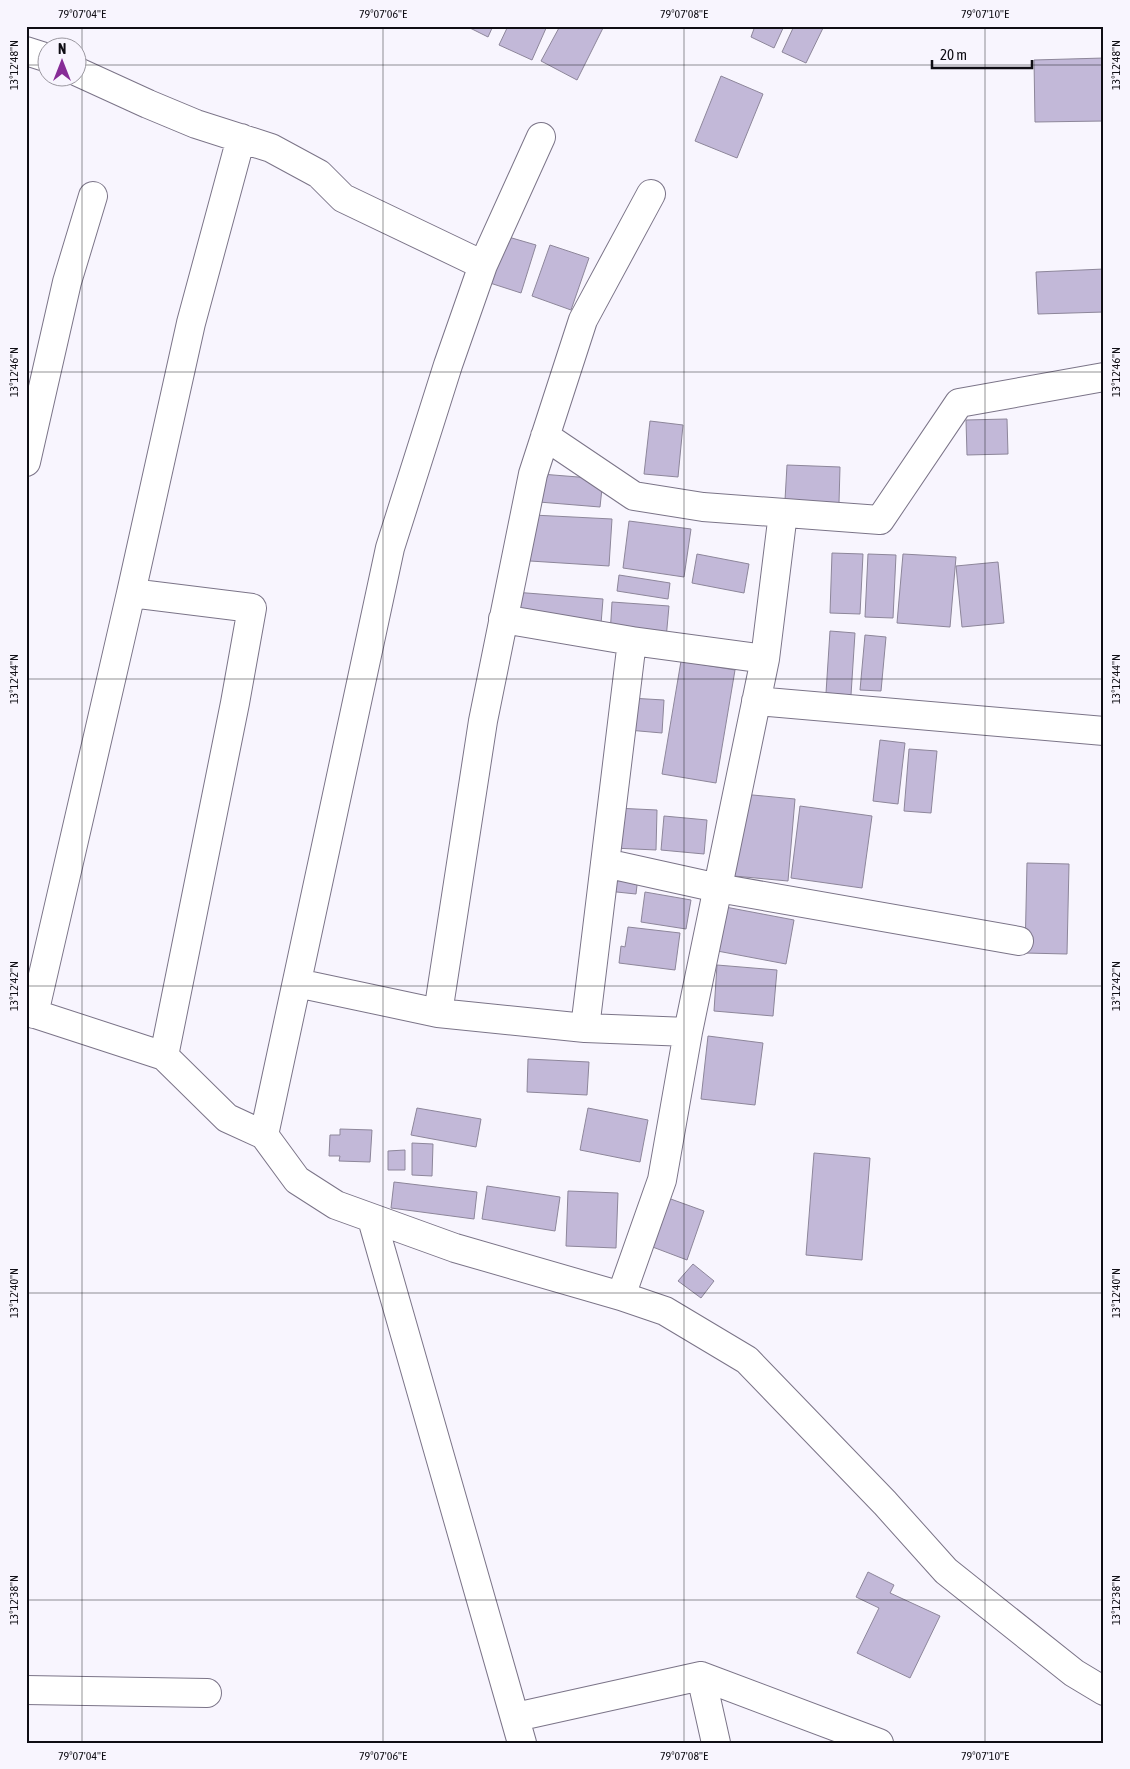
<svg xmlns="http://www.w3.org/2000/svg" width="1130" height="1769" viewBox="0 0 1130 1769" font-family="'Asap Condensed',sans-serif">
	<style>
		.building { fill: #c2b8d8; stroke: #8d869a }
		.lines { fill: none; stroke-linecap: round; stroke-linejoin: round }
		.minor-casing { stroke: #7b7488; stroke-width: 30 }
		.minor { stroke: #fff; stroke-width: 28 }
		.ticks { fill: none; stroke: #0f0d14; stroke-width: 1; stroke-opacity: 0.45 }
		.neatline { fill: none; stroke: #0f0d14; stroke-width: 2 }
		.ticks-label { font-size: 12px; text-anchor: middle; fill: #0f0d14 }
	</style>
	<rect width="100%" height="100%" fill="#f8f5fe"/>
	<!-- building -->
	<path class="building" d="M466,26h27l-5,11z
		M508,26h39l-15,34 -33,-15z
		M560,26h44l-27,54 -36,-19z
		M755,26h29l-10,22 -23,-11z
		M794,26h30l-18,37 -24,-11z
		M1104,58v63l-69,1 -1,-62z
		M721,76l42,18 -26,64 -42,-17z
		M505,236l31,9 -15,48 -31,-10z
		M550,245l39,13 -18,52 -39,-14z
		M1104,269v43l-66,2 -2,-42z
		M1007,419l1,35 -41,1 -1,-35z
		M650,421l33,4 -5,52 -34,-3z
		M787,465l53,2 -1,36 -54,-3z
		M541,474l62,5 -3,28 -61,-5z
		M533,515l79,4 -3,47 -79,-5z
		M629,521l62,8 -7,48 -61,-9z
		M832,553l31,1 -3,60 -30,-1z
		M697,554l52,10 -5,29 -52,-10z
		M868,554l28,1 -3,63 -28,-1z
		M903,554l53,3 -6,70 -53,-4z
		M998,562l6,61 -42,4 -6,-61z
		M619,575l51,8 -2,16 -51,-8z
		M514,592l89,7 -2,25 -89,-7z
		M612,602l57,4 -3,33 -56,-4z
		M830,631l25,2 -4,62 -25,-2z
		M865,635l21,2 -5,54 -21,-1z
		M681,661l54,9 -19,113 -54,-9z
		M630,698l34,2 -2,33 -34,-3z
		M880,740l25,3 -7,61 -25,-3z
		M909,749l28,2 -6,62 -27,-2z
		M742,794l53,5 -7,82 -54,-5z
		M800,806l72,10 -10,72 -71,-10z
		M615,808l42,2 -1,40 -43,-2z
		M664,816l43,4 -3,34 -43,-4z
		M611,856l29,3 -4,35 -29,-3z
		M1027,863l42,1 -2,90 -42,-1z
		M645,892l46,8 -5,29 -45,-7z
		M720,906l74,14 -8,44 -74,-14z
		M628,927l52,6 -5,37 -56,-7 2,-17 4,1z
		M717,965l60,5 -4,46 -59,-5z
		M708,1036l55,7 -8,62 -54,-6z
		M528,1059l61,3 -2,33 -60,-3z
		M417,1108l64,11 -5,28 -65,-12z
		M588,1108l60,12 -8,42 -60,-12z
		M340,1129l32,1 -2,32 -31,-1 1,-5h-11l1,-21h10z
		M412,1143l21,1 -1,32 -20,-1z
		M405,1150v20h-17v-19z
		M814,1153l56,5 -8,102 -56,-5z
		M394,1182l83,10 -3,27 -83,-11z
		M487,1186l73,11 -5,34 -73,-12z
		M568,1191l50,2 -2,55 -50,-2z
		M668,1198l36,13 -17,49 -37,-14z
		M693,1264l21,17 -13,17 -23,-17z
		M868,1572l26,13 -4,8 50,23 -30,62 -53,-25 22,-45 -23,-11z"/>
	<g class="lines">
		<defs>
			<path id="minor" d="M26,51l22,7
				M78,72l70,32 48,20 75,24 48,26 24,24 140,67
				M545,436l89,60 69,11 177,13 79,-117 145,-26
				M26,462l41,-180 26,-86
				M131,593l60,-270 50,-185
				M632,641l133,18
				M756,701l348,30
				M605,863l113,25 301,53
				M297,983l141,30 45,-292 50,-247 50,-154 68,-126
				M26,1011l138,45 63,62 37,17 33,45 39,25 119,43 166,48 44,15 82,49 138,143 61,68 128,102 30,18
				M438,1013l147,15 47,-387 -129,-22
				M34,1014l97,-421 121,15 -17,95 -71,353
				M585,1028l103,4
				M264,1135l126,-587 58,-183 35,-100 58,-128
				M372,1219l150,524
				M621,1296l41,-116 26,-148 77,-373 18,-146
				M701,1676l178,67
				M26,1690l181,3
				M516,1717l185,-41 15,67"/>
		</defs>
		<!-- minor casing -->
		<use href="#minor" class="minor-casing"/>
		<!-- minor -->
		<use href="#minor" class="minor"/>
	</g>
	<!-- ticks -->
	<path class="ticks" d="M82,26v1717M383,26v1717M684,26v1717M985,26v1717M26,65h22M78,65h1026M26,372h1078M26,679h1078M26,986h1078M26,1293h1078M26,1600h1078"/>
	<!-- border -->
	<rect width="1130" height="1769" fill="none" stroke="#f8f5fe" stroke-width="55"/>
	<!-- north arrow -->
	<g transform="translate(62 62)"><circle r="24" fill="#f8f5fe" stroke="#9b98a0"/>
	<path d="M0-4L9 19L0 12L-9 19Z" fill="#872c97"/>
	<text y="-8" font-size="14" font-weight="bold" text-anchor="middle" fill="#0f0d14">N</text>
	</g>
	<!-- scale -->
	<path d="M932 60v8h100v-8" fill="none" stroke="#0f0d14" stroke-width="2.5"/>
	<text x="940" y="60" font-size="15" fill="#0f0d14" stroke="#f8f5fe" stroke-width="4" paint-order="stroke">20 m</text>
	<rect x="28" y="28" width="1074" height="1714" class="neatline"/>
	<g class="ticks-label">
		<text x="82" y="18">79°07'04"E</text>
		<text x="383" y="18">79°07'06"E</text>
		<text x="684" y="18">79°07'08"E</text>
		<text x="985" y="18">79°07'10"E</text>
		<text transform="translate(14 65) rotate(-90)" y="4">13°12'48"N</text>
		<text transform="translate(1116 65) rotate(-90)" y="4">13°12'48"N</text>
		<text transform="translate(14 372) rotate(-90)" y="4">13°12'46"N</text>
		<text transform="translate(1116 372) rotate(-90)" y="4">13°12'46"N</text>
		<text transform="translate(14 679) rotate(-90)" y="4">13°12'44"N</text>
		<text transform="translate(1116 679) rotate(-90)" y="4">13°12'44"N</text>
		<text transform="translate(14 986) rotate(-90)" y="4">13°12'42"N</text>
		<text transform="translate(1116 986) rotate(-90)" y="4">13°12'42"N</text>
		<text transform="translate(14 1293) rotate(-90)" y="4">13°12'40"N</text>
		<text transform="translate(1116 1293) rotate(-90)" y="4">13°12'40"N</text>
		<text transform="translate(14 1600) rotate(-90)" y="4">13°12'38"N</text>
		<text transform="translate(1116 1600) rotate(-90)" y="4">13°12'38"N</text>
		<text x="82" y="1760">79°07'04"E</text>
		<text x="383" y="1760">79°07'06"E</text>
		<text x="684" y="1760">79°07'08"E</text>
		<text x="985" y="1760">79°07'10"E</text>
	</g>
</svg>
